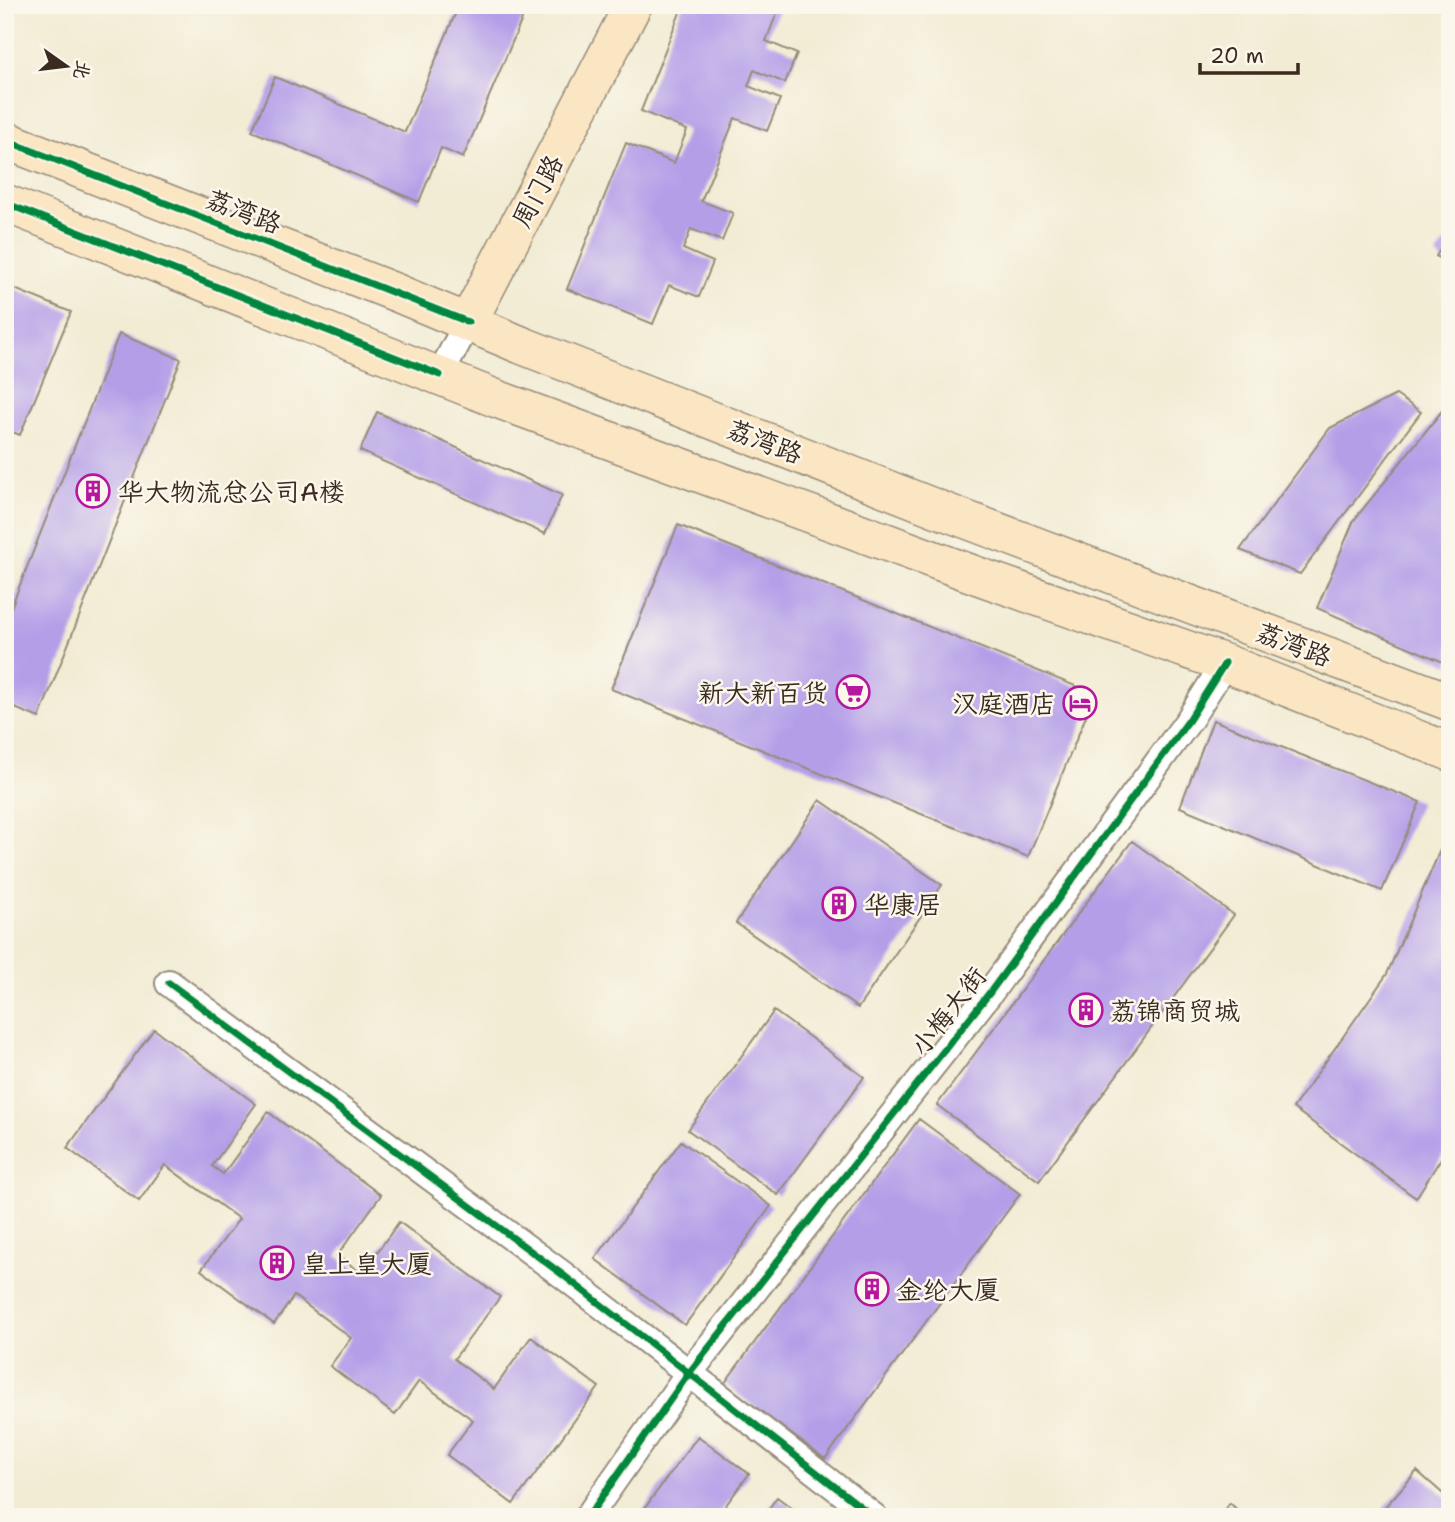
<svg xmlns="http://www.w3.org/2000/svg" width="1455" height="1522" viewBox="0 0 1455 1522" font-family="'Shantell Sans','LXGW WenKai TC',sans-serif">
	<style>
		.building { fill: #b39fe8 }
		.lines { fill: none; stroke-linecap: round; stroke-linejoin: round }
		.street-casing { stroke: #968b79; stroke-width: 30 }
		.secondary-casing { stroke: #968b79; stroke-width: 40 }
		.street { stroke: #fff; stroke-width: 26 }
		.secondary { stroke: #fbe6c4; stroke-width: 37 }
		.cycleway-casing { stroke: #fbf7ec; stroke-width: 11 }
		.cycleway { stroke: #00873e; stroke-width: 7 }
		.labels { text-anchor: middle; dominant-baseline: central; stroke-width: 5; stroke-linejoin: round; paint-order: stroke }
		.street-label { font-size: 26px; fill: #3b2a1e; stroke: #fbf7ec }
		.poi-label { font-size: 26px; fill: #3b2a1e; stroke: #fbf7ec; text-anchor: start }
	</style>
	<rect width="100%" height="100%" fill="#fbf7ec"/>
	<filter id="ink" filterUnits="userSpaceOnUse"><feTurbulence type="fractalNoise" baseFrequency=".0143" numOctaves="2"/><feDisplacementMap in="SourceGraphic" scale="14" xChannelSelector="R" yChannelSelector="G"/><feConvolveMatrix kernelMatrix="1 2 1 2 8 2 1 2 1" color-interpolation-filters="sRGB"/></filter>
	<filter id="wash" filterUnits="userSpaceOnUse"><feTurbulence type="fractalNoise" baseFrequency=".00686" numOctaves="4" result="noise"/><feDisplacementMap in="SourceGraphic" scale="28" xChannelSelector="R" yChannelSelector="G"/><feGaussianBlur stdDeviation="1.57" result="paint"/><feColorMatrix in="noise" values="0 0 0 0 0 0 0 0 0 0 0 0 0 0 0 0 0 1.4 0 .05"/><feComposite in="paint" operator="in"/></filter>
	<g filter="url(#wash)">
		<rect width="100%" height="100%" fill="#f2ecd4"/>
		<g id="blocks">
			<!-- building -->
			<path class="building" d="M459,5h69l-65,153 -22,-10 -22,54 -167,-71 23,-54 130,55z
				M683,5h97l-14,36 31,13 -12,29 -31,-13 -6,16 32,13 -13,32 -32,-13 -34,83 32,12 -11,28 -31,-12 -8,20 30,13 -14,35 -30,-12 -16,39 -86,-35 59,-146 48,20 13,-33 -46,-19z
				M1450,235v31l-14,-10z
				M5,285l66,27 -51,123 -15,-6z
				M119,334l62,25 -142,359 -34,-14v-81z
				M1396,395l25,17 -121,162 -60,-24 90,-122z
				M1446,406l4,3v256l-133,-57 37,-88z
				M377,412l185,83 -17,39 -185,-83z
				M678,525l417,169 -67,163 -417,-168z
				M1213,720l207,82 -38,89 -202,-84z
				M820,800l122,85 -84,123 -122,-85z
				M1450,827v317l-34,54 -123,-90 94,-134z
				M1132,841l102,74 -195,266 -102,-76z
				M774,1011l90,66 -86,118 -90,-65z
				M154,1029l102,75 -44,62 11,8 45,-62 113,83 -44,61 25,17 37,-51 101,75 -46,62 40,30 37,-52 68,50 -86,117 -66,-49 26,-35 -54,-39 -24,34 -65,-49 21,-28 -57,-42 -20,28 -73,-54 38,-51 -74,-54 -26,36 -72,-53z
				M919,1119l101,75 -195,265 -101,-75z
				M681,1141l90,65 -86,119 -90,-66z
				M698,1436l51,38 -32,43h-79z
				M1417,1471l33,29v15l-1,2h-73z
				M777,1497l27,20h-41z
				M1230,1503l15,14h-27z"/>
		</g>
	</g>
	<g filter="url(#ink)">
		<use href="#blocks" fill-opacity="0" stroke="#968b79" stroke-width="2"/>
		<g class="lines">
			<defs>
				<path id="street" d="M440,375l28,-53
					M169,983l394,292 311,242
					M588,1517l101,-144 302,-382 198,-271 36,-57"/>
				<path id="secondary" d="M5,140l392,153 124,52 417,164 512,193
					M5,203l492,196 484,178 244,86 225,89
					M468,322l165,-317"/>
			</defs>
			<!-- street casing -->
			<use href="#street" class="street-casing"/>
			<!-- secondary casing -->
			<use href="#secondary" class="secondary-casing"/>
			<!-- street -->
			<use href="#street" class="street"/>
			<!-- secondary -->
			<use href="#secondary" class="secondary"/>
			<defs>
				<path id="cycleway" d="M5,140l463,182
					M5,203l435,172
					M169,983l394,292 311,242
					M588,1517l101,-144 302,-382 198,-271 36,-57"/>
			</defs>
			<!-- cycleway casing -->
			<use href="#cycleway" class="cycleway-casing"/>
			<!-- cycleway -->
			<use href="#cycleway" class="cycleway"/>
		</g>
	</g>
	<!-- icons -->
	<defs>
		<symbol id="building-ring" viewBox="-11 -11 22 22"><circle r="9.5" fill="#fbf7ec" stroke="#b5179e" stroke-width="1.5"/><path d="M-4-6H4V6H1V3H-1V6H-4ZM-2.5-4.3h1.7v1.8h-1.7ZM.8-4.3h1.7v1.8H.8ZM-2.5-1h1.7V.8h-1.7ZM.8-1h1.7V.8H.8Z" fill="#b5179e"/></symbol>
		<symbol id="supermarket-ring" viewBox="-11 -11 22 22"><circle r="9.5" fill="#fbf7ec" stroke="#b5179e" stroke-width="1.5"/><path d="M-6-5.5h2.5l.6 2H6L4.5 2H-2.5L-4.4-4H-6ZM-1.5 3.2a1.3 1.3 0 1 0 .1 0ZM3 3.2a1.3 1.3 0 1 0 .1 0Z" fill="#b5179e"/></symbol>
		<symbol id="hotel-ring" viewBox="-11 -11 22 22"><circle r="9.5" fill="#fbf7ec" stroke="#b5179e" stroke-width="1.5"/><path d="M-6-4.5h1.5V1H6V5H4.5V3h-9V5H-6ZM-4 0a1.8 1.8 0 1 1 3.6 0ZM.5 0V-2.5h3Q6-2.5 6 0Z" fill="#b5179e"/></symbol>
	</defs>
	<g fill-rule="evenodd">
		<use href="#building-ring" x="74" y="472" width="38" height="38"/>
		<use href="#supermarket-ring" x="834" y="673" width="38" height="38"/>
		<use href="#hotel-ring" x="1061" y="684" width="38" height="38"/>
		<use href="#building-ring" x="820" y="885" width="38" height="38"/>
		<use href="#building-ring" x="1067" y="991" width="38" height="38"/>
		<use href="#building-ring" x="258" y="1244" width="38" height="38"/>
		<use href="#building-ring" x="853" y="1270" width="38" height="38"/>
	</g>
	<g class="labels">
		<!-- street labels -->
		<g class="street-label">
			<text transform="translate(537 191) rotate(-62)">周门路</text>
			<text transform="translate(244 211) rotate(21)">荔湾路</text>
			<text transform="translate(765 441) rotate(21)">荔湾路</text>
			<text transform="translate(1294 644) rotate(21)">荔湾路</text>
			<text transform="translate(948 1011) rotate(-52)">小梅大街</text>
		</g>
		<!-- poi labels -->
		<g class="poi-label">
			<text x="118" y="491">华大物流总公司A楼</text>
			<text x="828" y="692" text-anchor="end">新大新百货</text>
			<text x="1056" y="703" text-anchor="end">汉庭酒店</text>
			<text x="864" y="904">华康居</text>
			<text x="1110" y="1010">荔锦商贸城</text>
			<text x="302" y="1263">皇上皇大厦</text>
			<text x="896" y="1289">金纶大厦</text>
		</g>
	</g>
	<!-- margin -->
	<rect width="1455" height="1522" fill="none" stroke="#fbf7ec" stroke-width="28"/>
	<!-- north arrow -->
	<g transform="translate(66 66) rotate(104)" stroke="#fbf7ec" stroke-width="5" paint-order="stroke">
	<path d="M0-5L12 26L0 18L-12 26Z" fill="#3b2a1e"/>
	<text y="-10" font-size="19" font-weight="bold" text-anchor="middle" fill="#3b2a1e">北</text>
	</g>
	<!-- scale -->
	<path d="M1200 63v10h98v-10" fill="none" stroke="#3b2a1e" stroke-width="3.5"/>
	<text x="1210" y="63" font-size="21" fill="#3b2a1e" stroke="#fbf7ec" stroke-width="5" paint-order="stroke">20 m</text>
</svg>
